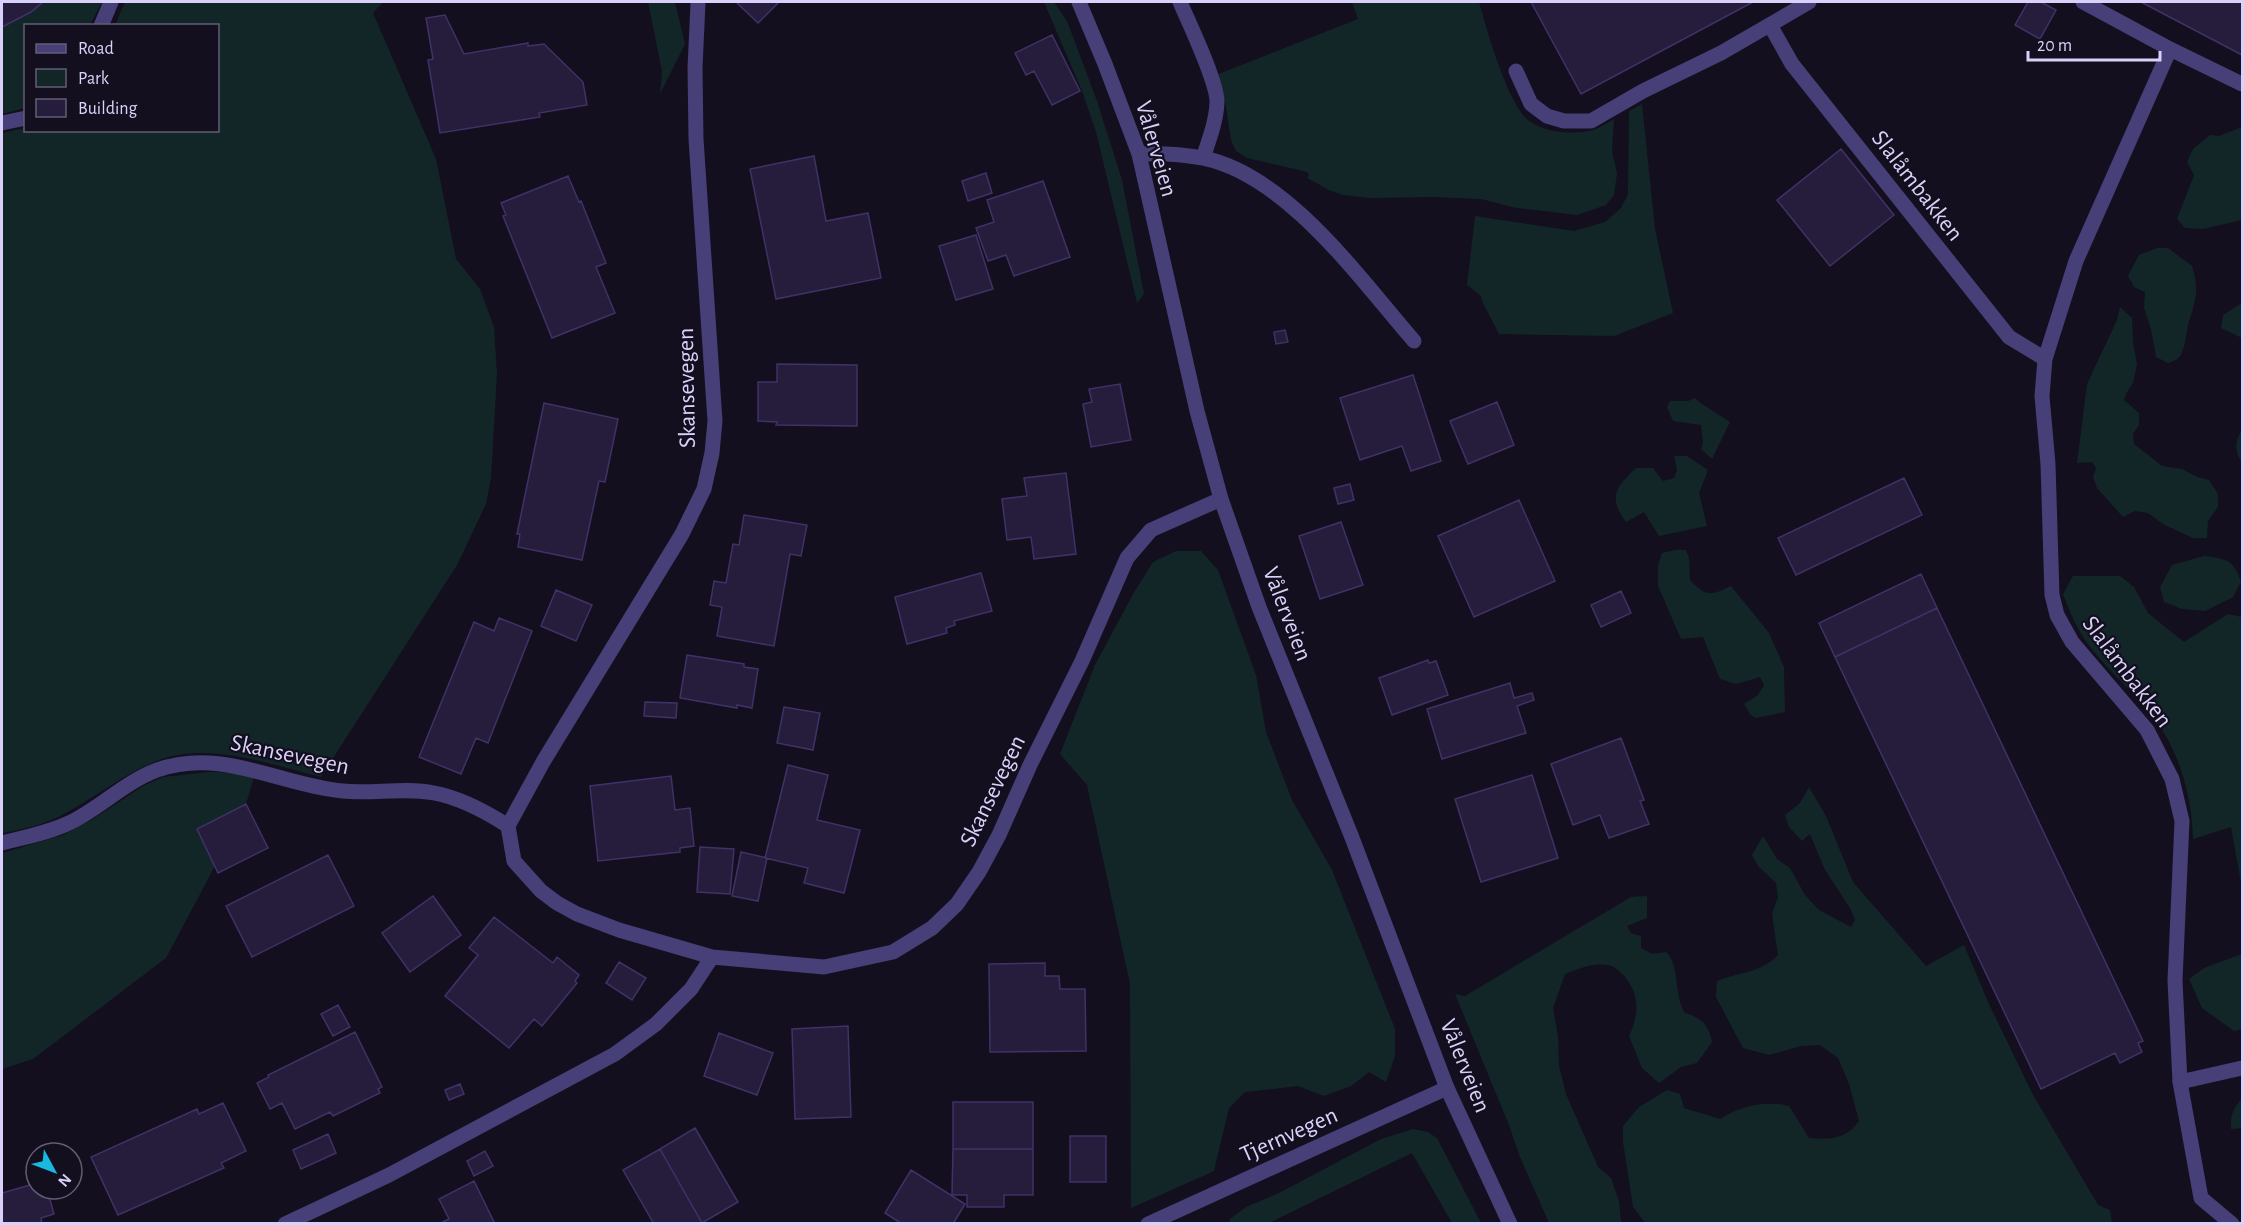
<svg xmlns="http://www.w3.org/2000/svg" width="2244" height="1225" viewBox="0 0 2244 1225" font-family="'Alegreya Sans',sans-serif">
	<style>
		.green { fill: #122628 }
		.building { fill: #261d3d; stroke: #413167; stroke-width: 1.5 }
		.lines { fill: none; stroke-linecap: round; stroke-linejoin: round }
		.service { stroke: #463f78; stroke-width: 15 }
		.minor { stroke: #463f78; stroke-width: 15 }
		.tertiary { stroke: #463f78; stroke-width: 15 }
		.labels { text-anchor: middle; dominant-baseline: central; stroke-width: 4.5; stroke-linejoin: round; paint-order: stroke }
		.street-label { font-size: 24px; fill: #dad1fa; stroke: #130f1e }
	</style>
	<rect width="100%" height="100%" fill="#130f1e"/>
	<!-- green -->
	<path class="green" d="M43,2h59l-12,23 -64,1 -1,82 -23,6v-87l29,-15z
		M125,2h258l-10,11 63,146 20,100 24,30 14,38 3,46 -6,105 -5,26 -29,61 -136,212c-49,-12 -112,-36 -162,-17 -32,12 -59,34 -88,50 -21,13 -45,19 -69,23v-700l23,-5 1,2h192v-104l-103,-1z
		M648,2h27l10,42 -25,50 2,-23z
		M1044,2h10l13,19 30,80 25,79 22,114 -7,9 -41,-171 -14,-41z
		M1352,2h127c9,32 23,81 41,109 13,21 50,25 73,19 7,-2 14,-7 21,-11l-2,32 5,22 -3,22 -8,10 -29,10 -60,-7 -36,-9 -48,-2 -63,1 -27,-3 -14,-5 -22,-12 2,-3 -2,-3 -60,-14 -11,-7 -5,-11 -6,-39 -9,-26 142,-56z
		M1642,104l13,125 18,84 -59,23 -115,-2 -16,-31 -2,-7 -14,-11 8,-69 99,15 31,-9 16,-14 7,-14 1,-83z
		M2242,127v93l-39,9 -18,-1 -8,-9 17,-44 -7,-13 6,-13 17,-14 9,1z
		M2157,248h11l24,18c8,24 3,36 -4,59 -2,9 -2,19 -6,27 -2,7 -8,9 -14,11l-12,-6 -5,-28 -7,-21 1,-16 -11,-5 -6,-11 11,-21z
		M2242,303v35l-21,-10 2,-13z
		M2120,307l12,11 1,24 4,22 -4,19 -6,9 -3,8 15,13v12l-6,9 1,10 28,22 20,3 15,8 12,3 9,14v13l-10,14 -1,17h-14l-30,-14 -15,-11 -13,-2 -12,6 -26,-29 -4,-11 3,-9 -4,-6 -15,1 10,-79 30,-64z
		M1695,398l4,4 31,20 -18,37 -11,-10 2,-7 -2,-17 -28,-4 -6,-14 3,-6h18z
		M2242,430v34c-7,-13 -8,-22 0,-34z
		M1674,456h13l21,14 -9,23 8,33 -48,10 -15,-24 -18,10c-18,-24 -11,-35 10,-54h17l10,13 11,-3 3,-8z
		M1675,550h11l3,8 1,22c16,17 21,16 41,6l38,47 15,34 1,45 -29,6 -6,-4 -6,-10 14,-9 6,-10 -4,-8 -24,7 -16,-5 -17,-42 -22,2 -23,-53v-21l4,-12z
		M1176,551h25l17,19 38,105 10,57 26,68 40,70 63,159v27l-9,26 -17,-10 -18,14 -27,10 -26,-10 -53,6 -16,16 -15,63 -83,37 -1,-224 -43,-199 -27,-31 35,-89 38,-71 20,-32z
		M2204,556c22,3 30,3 37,26l-8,15 -28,14 -23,-2 -18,-7 -4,-15 12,-22z
		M2073,576h47l14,11 14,26 36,29 44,-28 14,3v271l-11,-61 -38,12c-1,-35 -9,-70 -26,-101 -22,-41 -64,-67 -87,-106 -7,-12 -12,-25 -17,-38z
		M210,772l30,1 14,4 -8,27 -49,25 18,37 -49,92 -133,101 -31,10v-216l61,-18 30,-16 50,-33 20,-9z
		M1809,787l17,29 27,66 73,84 38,-21 25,59 43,89 66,112 12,5 2,13 -466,1 -13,-17 -10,-65v-16l16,-19 28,-17 13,4 4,14 36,11c20,-13 46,-19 69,-13l20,32c20,2 38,1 50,-17l-10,-37 -11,-26 -18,-13 -19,1 -32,9 -26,-7 -27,-51 1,-16c22,-9 44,-8 61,-26l-6,-41 6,-17 -2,-14 -18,-17 -6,-11 11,-19 14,23 13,9 15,27 14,15 32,17 4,-7 -5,-12 -25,-38 -15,-36 -8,7 -13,-14 -4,-12 15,-12z
		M1647,896v22l-20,8 4,7 10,3v12l11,6 14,-2c14,12 8,45 19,61 17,5 24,12 27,29l-15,21 -16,4 -22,16 -17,-15 -13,-32c10,-21 11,-39 -3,-58 -5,-6 -11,-12 -19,-13 -15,-2 -28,4 -42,9l-12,34 5,28 1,29 7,29 32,73 13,11 8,23 2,22h-72l-29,-66 -11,-32 -54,-131 10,2 166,-99z
		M2242,954v75l-8,2 -32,-23 -13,-29 15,-11z
		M2242,1099v29l-11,1c-1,-12 2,-22 11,-30z
		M1413,1129l15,3 9,6 44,85h-29l-40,-70 -143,70h-40l1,-4 16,-12 33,-14 102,-54z"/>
	<!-- building -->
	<path class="building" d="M2,2h41l-12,10 -29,15z
		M736,2h43l-21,21z
		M1531,2h222l-172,92z
		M2028,2h13l15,8 -16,29 -25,-14z
		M2141,2h101v53z
		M445,15l19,39 64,-11v3l16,-2 39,38 4,23 -48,8 1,4 -100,16 -12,-73 5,-1 -7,-41z
		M1052,35l28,56 -28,14 -18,-34 -8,4 -11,-22z
		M1841,149l53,66 -64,51 -53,-66z
		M814,156l12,65 42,-8 13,65 -105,21 -26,-130z
		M986,173l6,20 -24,8 -6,-20z
		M568,176l11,26 2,-1 25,62 -10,4 19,46 -63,25 -49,-122 3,-1 -5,-12z
		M1043,181l27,76 -56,19 -8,-21 -18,6 -12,-33 18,-6 -7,-22z
		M976,235l17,54 -37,11 -17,-54z
		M1285,330l3,12 -12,2 -2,-12z
		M777,364l80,1v61l-81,-1 1,-3 -19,-1v-39h19z
		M1413,375l28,86 -30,10 -9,-25 -42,14 -20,-62z
		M1120,384l11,56 -40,7 -8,-43 9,-2 -3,-13z
		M1497,402l17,43 -46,19 -18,-43z
		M544,403l74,16 -13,63 -6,-1 -17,79 -64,-13 2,-13h-3z
		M1066,473l10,81 -42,5 -3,-22 -24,3 -5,-41 25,-3 -3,-18z
		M1904,478l18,37 -126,60 -18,-37z
		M1350,484l4,16 -16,4 -4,-16z
		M1519,500l36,81 -81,36 -36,-81z
		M744,515l63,10 -6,31 -11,-2 -16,92 -57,-10 5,-29 -12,-2 4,-24 12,2 7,-39 6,1z
		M1341,522l22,63 -43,14 -21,-63z
		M981,573l11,38 -38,10 1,4 -9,3 1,5 -40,11 -12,-47z
		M1921,574l16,34 -102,49 -16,-34z
		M556,590l36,15 -16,36 -35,-15z
		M1621,591l10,22 -30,14 -10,-22z
		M1937,608l206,433 -5,2 4,9 -22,11 -5,-10 -74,36 -206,-432z
		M499,618l33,13 -44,112 -12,-5 -15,36 -42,-17 55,-135 20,9z
		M687,655l57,9v3l14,2 -6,39 -15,-3v3l-57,-10z
		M1428,660l1,3 7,-2 12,34 -56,20 -13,-37z
		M1510,683l4,15 18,-5 2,7 -17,6 9,27 -84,26 -15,-50z
		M645,702l32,1 -1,15 -32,-2z
		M784,707l36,6 -7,37 -36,-7z
		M1621,738l23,62 -4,1 9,23 -40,14 -9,-23 -27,10 -22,-61z
		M788,765l40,10 -11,45 43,10 -16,63 -40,-10 4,-15 -43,-10z
		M1532,775l26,83 -77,24 -26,-83z
		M671,776l4,34 15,-2 4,38 -14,2v4l-82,9 -8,-75z
		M246,804l22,44 -50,25 -21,-44z
		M700,847l34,2 -4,45 -33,-2z
		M741,852l26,6 -9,43 -26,-5z
		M328,855l26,51 -102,51 -26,-51z
		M433,896l28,39 -51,37 -28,-39z
		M494,917l59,46 4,-6 22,18 -4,6 2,2 -35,43 -8,-7 -25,29 -64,-52 33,-41 -9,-7z
		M619,962l27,16 -14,22 -26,-17z
		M1045,963v13h14l1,13h25l1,62 -96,1 -1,-88z
		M338,1005l12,22 -17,9 -12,-22z
		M848,1026l3,91 -56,2 -3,-90z
		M355,1032l27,55 -4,2 2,4 -47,23 -3,-4 -35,17 -13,-26 -12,6 -13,-26 12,-6 -1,-2z
		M719,1033l54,20 -16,42 -53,-19z
		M460,1084l4,10 -15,6 -4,-10z
		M953,1102h80v47h-80z
		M223,1103l23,48 -25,12 3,5 -106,47 -27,-58 106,-48 2,5z
		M695,1128l43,74 -36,21 -42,-74z
		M328,1134l8,19 -35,16 -8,-19z
		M1070,1136h36v46h-36z
		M660,1149l42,74 -1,1h-47l-31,-54z
		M953,1149h80v46h-29v12h-37v-12h-15z
		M485,1151l8,15 -19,10 -7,-15z
		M36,1169v20h11l7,25 -13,4 1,6h-40v-31l28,-8 -4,-13z
		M911,1170l54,34 -12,20h-51l-17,-11z
		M474,1181l21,43h-56l10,-5 -10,-20z"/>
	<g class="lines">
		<!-- service -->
		<path class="service" d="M1180,2c9,21 38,81 37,101 -1,19 -8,37 -14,55
			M2083,2l87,47 72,35
			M1770,25l22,39 217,273 36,22
			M2170,49l-94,212 -31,98 -3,37 6,68 4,131 5,20 15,27 75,88 25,49 10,42 -7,160 5,101 62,-14
			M1516,71l15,33 16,12 17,5h27l52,-30 78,-38 88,-51
			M1139,154c21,-1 42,0 64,4 84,17 157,121 211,183"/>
		<!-- minor -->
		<path class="minor" d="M698,3l-3,65 1,71 19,282 -3,32 -8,36 -22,45 -139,228 -35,64 6,35 27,30 16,12 20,11 42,16 93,27 112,10 69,-15 39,-24 25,-24 22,-32 20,-37 31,-70 52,-104 45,-103 24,-28 70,-31
			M101,26l10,-24
			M2,123l24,-5
			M2,843c23,-6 47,-10 69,-21 30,-15 54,-40 86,-52 65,-23 122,15 186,21 30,3 61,-4 91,2 27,5 51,18 74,33
			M2180,1082l21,116 31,26
			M285,1224l104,-49 226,-121 41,-30 35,-35 21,-32
			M1148,1224l299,-136"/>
		<!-- tertiary -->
		<path class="tertiary" d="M1079,2l26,62 34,90 58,257 24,88 38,108 92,228 96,253 63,136"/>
	</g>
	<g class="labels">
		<!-- street labels -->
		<g class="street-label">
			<text transform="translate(1156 149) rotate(74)">Vålerveien</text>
			<text transform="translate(1917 186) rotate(52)">Slalåmbakken</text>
			<text transform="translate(687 388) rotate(-91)">Skansevegen</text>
			<text transform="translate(1287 614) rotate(69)">Vålerveien</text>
			<text transform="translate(2127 672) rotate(53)">Slalåmbakken</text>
			<text transform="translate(290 755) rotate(12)">Skansevegen</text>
			<text transform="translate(993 791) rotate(-64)">Skansevegen</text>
			<text transform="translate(1465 1066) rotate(68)">Vålerveien</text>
			<text transform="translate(1289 1135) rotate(-24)">Tjernvegen</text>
		</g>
	</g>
	<!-- border -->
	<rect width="2244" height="1225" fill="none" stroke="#dad1fa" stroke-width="6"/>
	<!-- legend -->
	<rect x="24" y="24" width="195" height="108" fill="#130f1e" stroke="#635d76" stroke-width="1.5"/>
	<rect x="36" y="44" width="30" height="9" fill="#463f78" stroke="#635d76" stroke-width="1.5"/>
	<text x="78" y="54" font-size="18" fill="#dad1fa">Road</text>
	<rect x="36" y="69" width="30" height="18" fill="#122628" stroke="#635d76" stroke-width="1.5"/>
	<text x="78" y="84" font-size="18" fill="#dad1fa">Park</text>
	<rect x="36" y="99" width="30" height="18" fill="#261d3d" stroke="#635d76" stroke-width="1.5"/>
	<text x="78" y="114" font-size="18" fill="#dad1fa">Building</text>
	<!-- north arrow -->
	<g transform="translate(54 1171) rotate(131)"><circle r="28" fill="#130f1e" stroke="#635d76" stroke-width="1.5"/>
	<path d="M0-4.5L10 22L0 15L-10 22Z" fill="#18b8df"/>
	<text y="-9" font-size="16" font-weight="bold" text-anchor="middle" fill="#dad1fa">N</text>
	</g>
	<!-- scale -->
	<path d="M2028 51v9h132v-9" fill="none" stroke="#dad1fa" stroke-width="3"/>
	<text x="2037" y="51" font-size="18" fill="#dad1fa" stroke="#130f1e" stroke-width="4.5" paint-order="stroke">20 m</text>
</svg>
